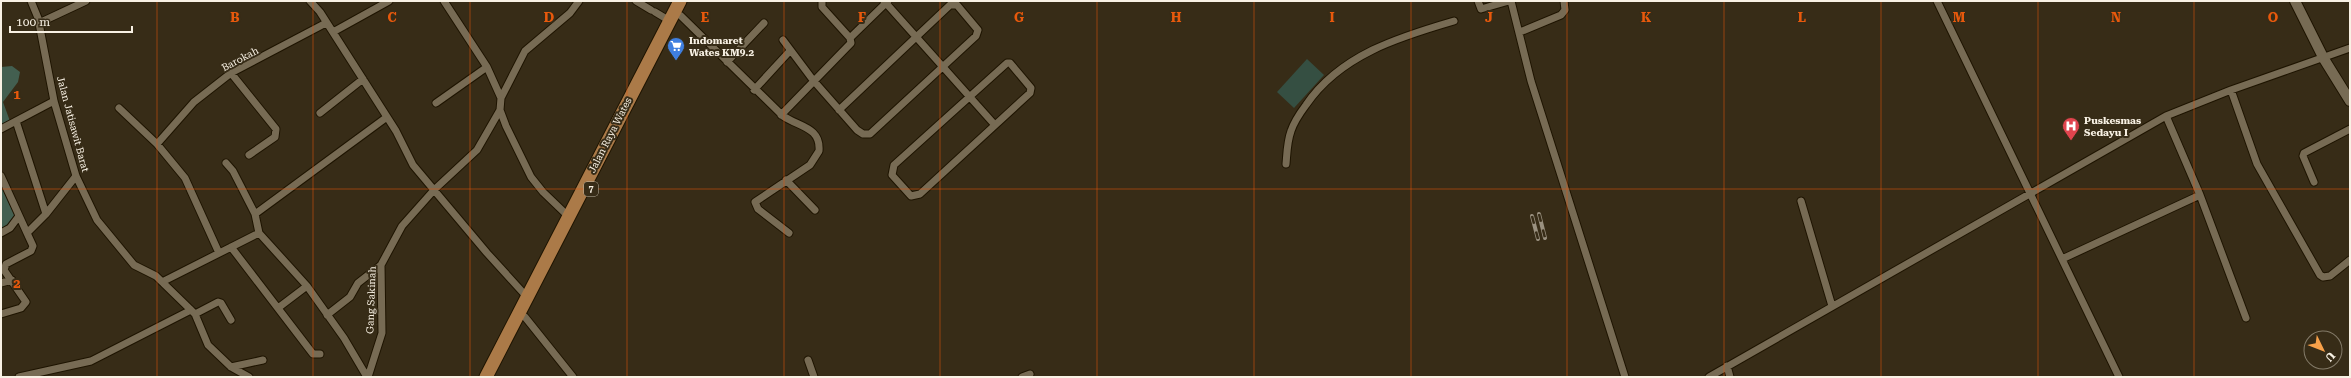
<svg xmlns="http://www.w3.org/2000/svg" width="2351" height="378" viewBox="0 0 2351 378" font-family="'Roboto Serif',serif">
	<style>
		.green { fill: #354f42 }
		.forest { fill: #435f50 }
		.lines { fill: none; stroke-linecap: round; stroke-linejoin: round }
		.street-casing { stroke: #1e1401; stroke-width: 9 }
		.secondary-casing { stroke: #1e1401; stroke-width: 12 }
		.highway-casing { stroke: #1e1401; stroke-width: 15 }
		.street { stroke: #776b54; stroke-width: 7 }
		.secondary { stroke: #776b54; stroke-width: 10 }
		.highway { stroke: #ab7a48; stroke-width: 13 }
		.rail-casing { stroke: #9a9180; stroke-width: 4 }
		.rail { stroke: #372c17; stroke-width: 2.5; stroke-dasharray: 8; stroke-linecap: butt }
		.grid { fill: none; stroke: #e8590c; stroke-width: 1; stroke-opacity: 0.55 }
		.labels { text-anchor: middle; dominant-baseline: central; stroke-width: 4; stroke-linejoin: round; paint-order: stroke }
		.shield { fill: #372c17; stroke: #beb6a6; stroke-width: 1 }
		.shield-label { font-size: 9px; font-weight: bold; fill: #f8f1e4 }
		.poi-label { font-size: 10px; font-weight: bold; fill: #f8f1e4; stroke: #372c17; text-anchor: start }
		.street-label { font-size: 10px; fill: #f8f1e4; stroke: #372c17 }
		.grid-label { font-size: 13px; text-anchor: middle; font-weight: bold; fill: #e8590c; stroke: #372c17; stroke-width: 4; stroke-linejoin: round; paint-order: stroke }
	</style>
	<rect width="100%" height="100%" fill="#372c17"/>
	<!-- green -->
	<path class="green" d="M1307,59l17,16 -30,33 -17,-16z"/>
	<!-- forest -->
	<path class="forest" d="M12,66l8,6 -2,10 -15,20 8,22 -10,5v-62z
		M1,176l18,40 -18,17z"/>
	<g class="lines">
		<defs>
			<path id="street" d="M31,1l7,17 16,83 22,75 21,44 37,45 22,11 39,38 13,31 23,22 18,10
				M310,1l10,11 76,119 17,34 74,88 40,44
				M444,1l43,66 14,31 -1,12 6,16 25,51 12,15 25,24
				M636,1l15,9
				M884,1l110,123
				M1478,1l3,8 28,-8
				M1511,1l20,80 94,296
				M1937,1l182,376
				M655,12l15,9
				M681,16l102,100c16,11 38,11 36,35l-9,14 -55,37 3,7 31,24
				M39,23l47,-22
				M333,32l56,-31
				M1520,32l41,-17 4,-5 -1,-9
				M850,38l38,-37
				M783,40l30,40 44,50 6,4h7l106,-98 2,-6 -21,-25h-7l-111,105
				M727,62l37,-39
				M1007,63h3l21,25 -1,5 -110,101 -9,2 -19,-21 2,-10z
				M231,73l45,56 -1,8 -26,18
				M754,90l34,-37
				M2231,90l26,74 63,111 3,2 7,-1 20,-16
				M501,98l24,-47 45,-38 9,-12
				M436,103l51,-36
				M119,108l38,36 28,34 34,75
				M320,113l43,-34
				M781,115l70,-72 -1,-5 -28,-31v-6
				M2166,116l34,79 46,123
				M16,121l30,93
				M1,129l53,-28
				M157,144l37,-42 37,-29 95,-50
				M226,163l7,8 22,43
				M1286,164c1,-11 1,-22 5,-33 3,-9 9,-18 15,-26 34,-50 93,-68 148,-84
				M1,176l26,57
				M786,180l29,30
				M2314,182l-11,-26 1,-3 46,-24
				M1801,201l31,105
				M1,233l9,-5 9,-12
				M231,247l82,107h7
				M2062,259l138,-64
				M162,282l97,-49
				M1,283l11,-3
				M278,308l29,-22
				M1,314l20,-6 5,-6 -22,-32 2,-6 25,-13 2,-5 -6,-13 19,-19 30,-38
				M195,314l23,-12 3,1 10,17
				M327,315l23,-18 8,-14 23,-18
				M525,317l48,60
				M808,360l6,17
				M1727,366l3,11
				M231,367l32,-7
				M19,377l72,-16 100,-51
				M367,377l-23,-39 -37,-52 -48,-53 -4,-19 132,-97
				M368,377l14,-44 -1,-68 21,-39 32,-36 43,-40 23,-40
				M1022,377l8,-3
				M1709,377l457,-261 65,-26 119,-42"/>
			<path id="secondary" d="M2295,1l29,58 26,42"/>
			<path id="highway" d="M486,377l194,-376"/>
		</defs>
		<!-- street casing -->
		<use href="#street" class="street-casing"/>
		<!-- secondary casing -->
		<use href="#secondary" class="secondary-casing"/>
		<!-- highway casing -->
		<use href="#highway" class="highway-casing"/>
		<!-- street -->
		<use href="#street" class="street"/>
		<!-- secondary -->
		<use href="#secondary" class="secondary"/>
		<!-- highway -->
		<use href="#highway" class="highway"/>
		<defs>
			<path id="rail" d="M1539,214l6,24
				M1532,216l6,23"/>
		</defs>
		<!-- rail casing -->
		<use href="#rail" class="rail-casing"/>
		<!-- rail -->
		<use href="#rail" class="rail"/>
	</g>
	<!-- grid -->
	<path class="grid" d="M157,1v376M313,1v376M470,1v376M627,1v376M784,1v376M940,1v376M1097,1v376M1254,1v376M1411,1v376M1567,1v376M1724,1v376M1881,1v376M2038,1v376M2194,1v376M1,189h2349"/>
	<!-- icons -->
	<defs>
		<symbol id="supermarket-pin" viewBox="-11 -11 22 30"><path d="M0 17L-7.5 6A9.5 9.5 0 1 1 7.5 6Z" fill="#3f7fe0" stroke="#372c17"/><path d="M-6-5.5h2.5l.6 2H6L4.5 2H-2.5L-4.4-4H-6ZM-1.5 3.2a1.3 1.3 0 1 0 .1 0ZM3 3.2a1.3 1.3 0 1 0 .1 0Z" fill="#fff"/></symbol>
		<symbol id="hospital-pin" viewBox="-11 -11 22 30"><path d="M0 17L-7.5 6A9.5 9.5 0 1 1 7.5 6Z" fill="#e0444e" stroke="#372c17"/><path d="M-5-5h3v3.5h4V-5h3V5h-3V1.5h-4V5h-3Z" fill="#fff"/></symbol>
	</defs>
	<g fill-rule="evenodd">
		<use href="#supermarket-pin" x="666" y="36" width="20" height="27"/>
		<use href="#hospital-pin" x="2061" y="116" width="20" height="27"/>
	</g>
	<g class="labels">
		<!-- shield labels -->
		<rect class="shield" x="584" y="182" width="14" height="14" rx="3"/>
		<g class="shield-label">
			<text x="591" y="189">7</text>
		</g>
		<!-- poi labels -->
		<g class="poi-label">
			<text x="689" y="40">Indomaret<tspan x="689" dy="12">Wates KM9.2</tspan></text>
			<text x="2084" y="120">Puskesmas<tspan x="2084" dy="12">Sedayu I</tspan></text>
		</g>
		<!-- street labels -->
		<g class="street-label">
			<text transform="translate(240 59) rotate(-28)">Barokah</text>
			<text transform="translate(73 124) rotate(75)">Jalan Jatisawit Barat</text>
			<text transform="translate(610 135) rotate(-63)">Jalan Raya Wates</text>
			<text transform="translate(371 300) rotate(-88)">Gang Sakinah</text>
		</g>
	</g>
	<g class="grid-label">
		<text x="235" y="22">B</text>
		<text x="392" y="22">C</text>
		<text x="549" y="22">D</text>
		<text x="705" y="22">E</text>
		<text x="862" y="22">F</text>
		<text x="1019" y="22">G</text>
		<text x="1176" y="22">H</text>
		<text x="1332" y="22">I</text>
		<text x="1489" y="22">J</text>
		<text x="1646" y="22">K</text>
		<text x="1802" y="22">L</text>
		<text x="1959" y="22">M</text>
		<text x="2116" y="22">N</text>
		<text x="2273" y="22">O</text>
		<text x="17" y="99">1</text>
		<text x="17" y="288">2</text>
	</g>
	<!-- border -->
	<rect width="2351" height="378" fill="none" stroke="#f8f1e4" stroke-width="4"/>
	<!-- north arrow -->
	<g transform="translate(2323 350) rotate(133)"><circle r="19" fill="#372c17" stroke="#847b69"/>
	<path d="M0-3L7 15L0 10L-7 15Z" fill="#f8a14a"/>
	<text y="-6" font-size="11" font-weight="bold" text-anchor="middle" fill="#f8f1e4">U</text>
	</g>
	<!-- scale -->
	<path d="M10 26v6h122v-6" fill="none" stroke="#f8f1e4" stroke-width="2"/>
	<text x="16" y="26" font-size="12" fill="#f8f1e4" stroke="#372c17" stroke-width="3" paint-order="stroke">100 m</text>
</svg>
